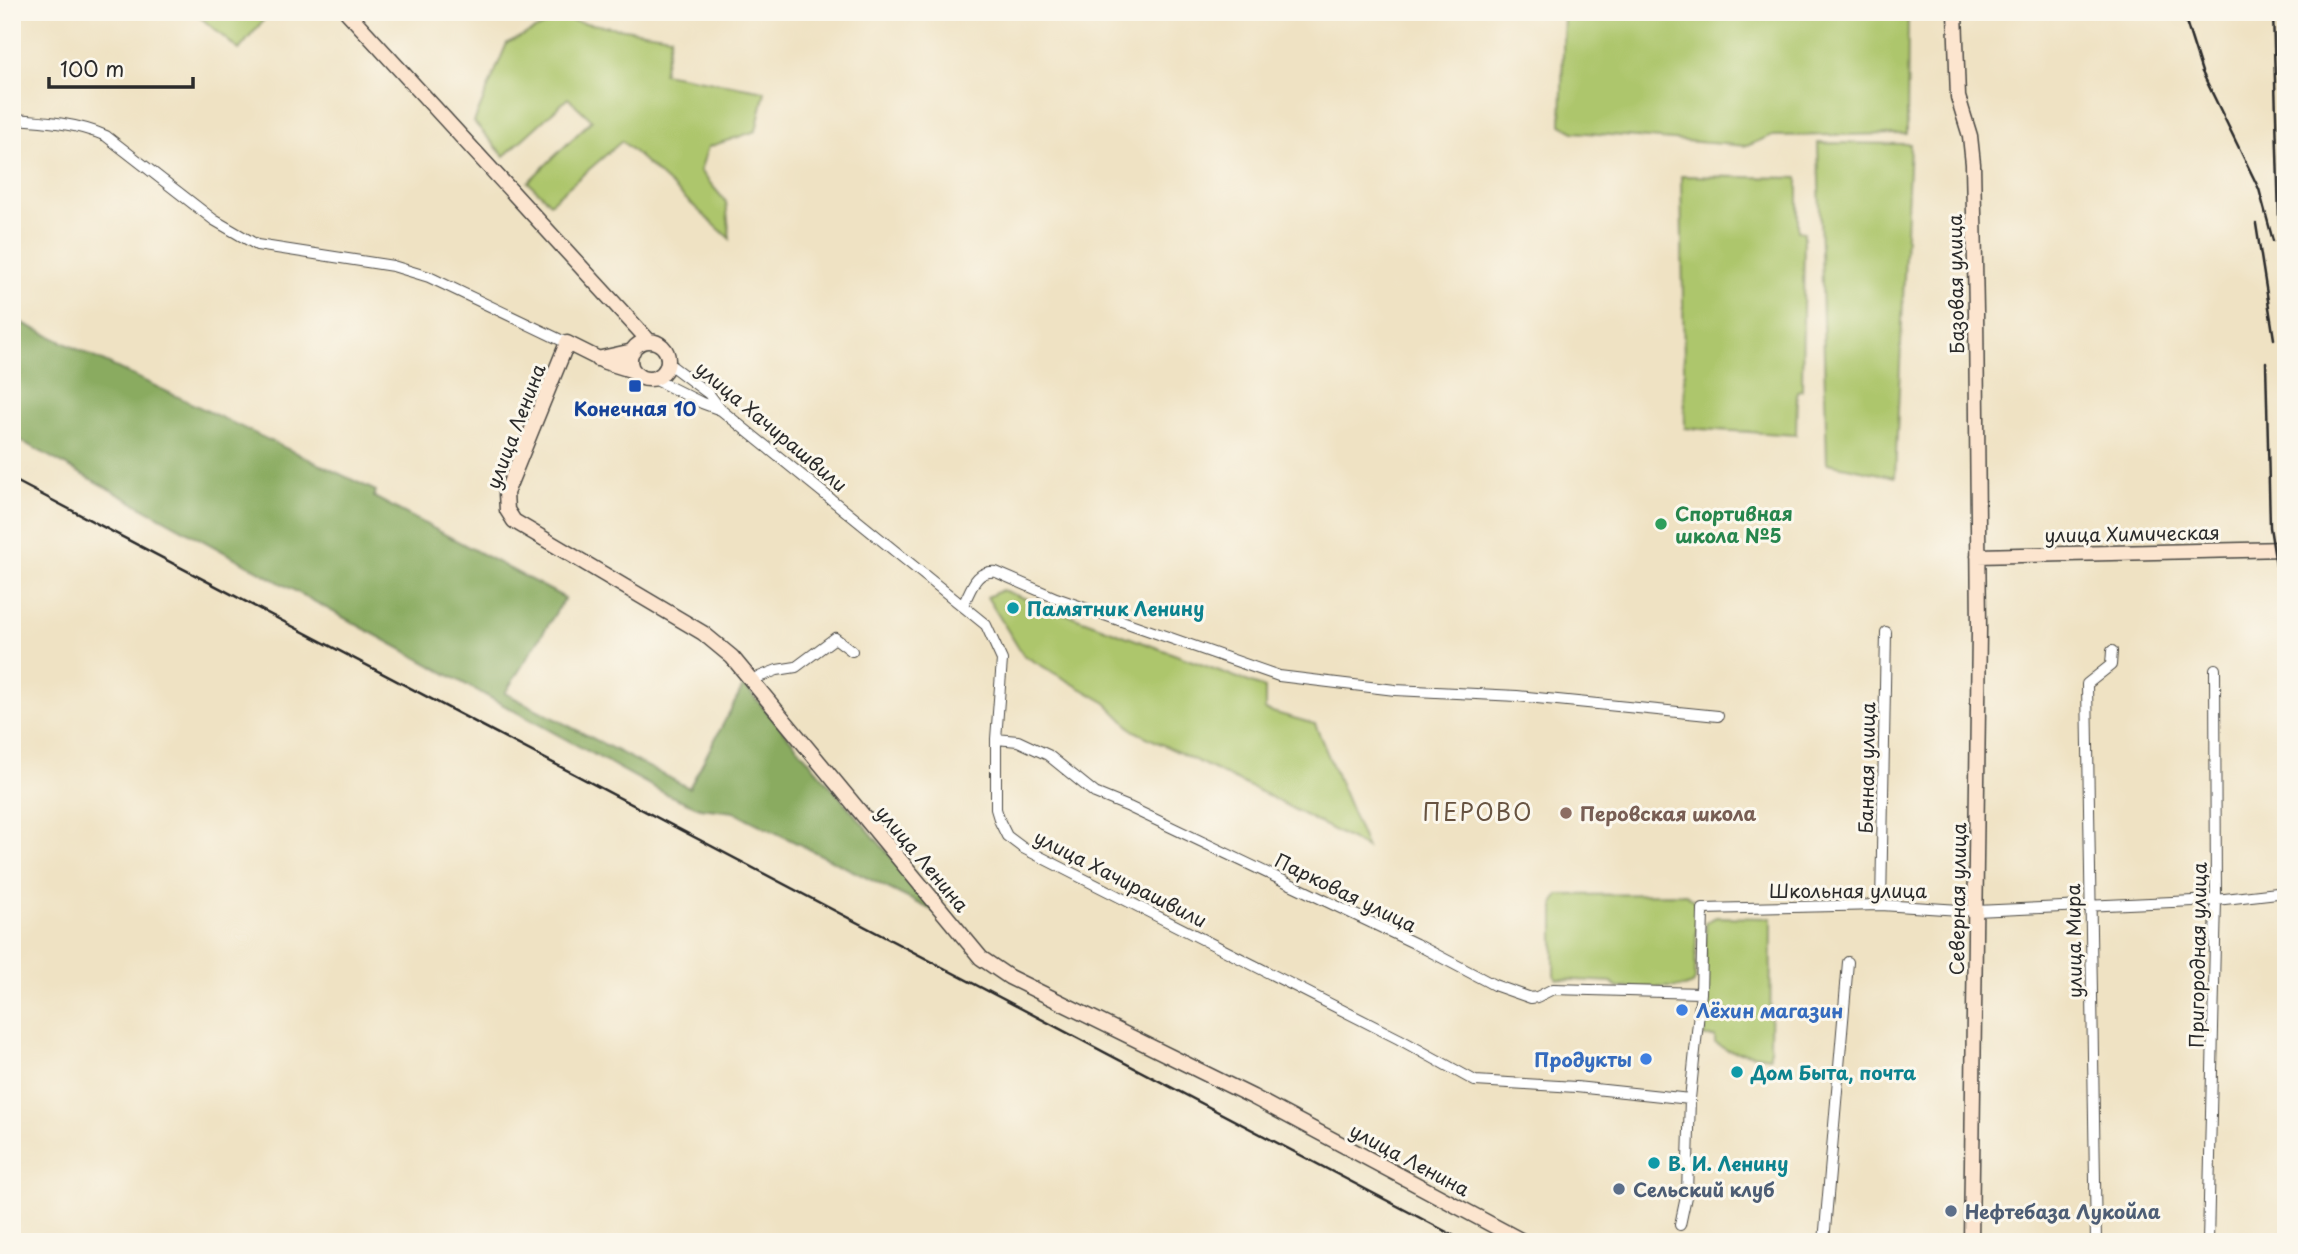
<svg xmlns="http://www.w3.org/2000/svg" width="2298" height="1254" viewBox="0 0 2298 1254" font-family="'Playpen Sans',sans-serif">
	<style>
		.green { fill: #adc66c; stroke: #6c784c; stroke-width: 2 }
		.forest { fill: #8aab60; stroke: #5a6b46; stroke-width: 2 }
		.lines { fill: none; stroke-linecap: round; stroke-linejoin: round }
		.street-casing { stroke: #484642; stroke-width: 12 }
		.secondary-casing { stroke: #484642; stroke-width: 17 }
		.street { stroke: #fff; stroke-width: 10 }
		.secondary { stroke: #fce5cf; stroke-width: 14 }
		.rail { stroke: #2b2b2b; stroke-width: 2.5 }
		.transit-dot { fill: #1a4fb4; stroke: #fbf7ec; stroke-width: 2.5 }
		.leisure-dot { fill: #2e9e5b; stroke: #fbf7ec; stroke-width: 2.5 }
		.culture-dot { fill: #0f9aa8; stroke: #fbf7ec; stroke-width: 2.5 }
		.education-dot { fill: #8d6e63; stroke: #fbf7ec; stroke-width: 2.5 }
		.shop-dot { fill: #3f7fe0; stroke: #fbf7ec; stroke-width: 2.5 }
		.service-dot { fill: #5c6f8a; stroke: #fbf7ec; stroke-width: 2.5 }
		.labels { text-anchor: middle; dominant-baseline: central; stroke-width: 6; stroke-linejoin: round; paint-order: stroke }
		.street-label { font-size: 19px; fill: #2b2b2b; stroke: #fbf7ec }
		.transit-label { font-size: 19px; font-weight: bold; fill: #164399; stroke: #fbf7ec }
		.leisure-label { font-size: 19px; font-weight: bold; fill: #27864d; stroke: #fbf7ec; text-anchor: start }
		.culture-label { font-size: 19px; font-weight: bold; fill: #0d838f; stroke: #fbf7ec; text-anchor: start }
		.education-label { font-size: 19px; font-weight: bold; fill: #785e54; stroke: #fbf7ec; text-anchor: start }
		.shop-label { font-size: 19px; font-weight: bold; fill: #366cbe; stroke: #fbf7ec; text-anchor: start }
		.service-label { font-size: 19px; font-weight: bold; fill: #4e5e75; stroke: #fbf7ec; text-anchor: start }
		.quarter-label { font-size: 23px; letter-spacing: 2px; fill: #675341; stroke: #fbf7ec }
	</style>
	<rect width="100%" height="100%" fill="#fbf7ec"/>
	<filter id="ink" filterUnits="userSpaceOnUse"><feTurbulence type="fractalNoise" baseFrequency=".0143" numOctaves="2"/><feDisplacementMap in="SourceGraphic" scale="14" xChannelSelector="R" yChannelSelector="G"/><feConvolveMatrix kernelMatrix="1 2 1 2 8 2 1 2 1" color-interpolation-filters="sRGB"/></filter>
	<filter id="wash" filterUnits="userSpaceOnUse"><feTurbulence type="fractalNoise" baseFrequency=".00686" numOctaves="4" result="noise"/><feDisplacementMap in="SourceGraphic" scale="28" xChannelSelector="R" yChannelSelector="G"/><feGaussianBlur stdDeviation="1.57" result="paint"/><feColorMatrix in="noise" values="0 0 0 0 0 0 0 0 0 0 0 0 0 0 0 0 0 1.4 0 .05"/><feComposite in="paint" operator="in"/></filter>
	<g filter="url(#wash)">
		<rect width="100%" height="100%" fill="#efe2c3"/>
		<!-- green -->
		<path class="green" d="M194,12h76l-31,38z
			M1564,12h344l-1,122 -137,2 -23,10 -173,-14 -13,-7z
			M558,19l113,17 -8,37 102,18 -9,40 -48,16 -8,24 26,31 4,37 -108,-98 -72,62 -22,-21 64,-62 -24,-22 -64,58 -30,-34 33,-79z
			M1818,143l92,1 -15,333 -68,-14z
			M1681,176l117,2v53l6,1 -2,158 -5,1 -1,44 -111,-7z
			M1002,590l263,98v22l50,14 52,124 -106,-56 -127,-61 -28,-28 -83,-48 -36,-58z
			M1686,894l8,6 3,6 -2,74 -2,4 -9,3 -67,1 -5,-6 -55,-3 -3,-4v-73l5,-7z
			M1716,917l55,1 -1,139 -43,-7 -12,-7v-6h-11l2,-115z"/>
		<!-- forest -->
		<path class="forest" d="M12,318l364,173 -2,6 191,101 -60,95 184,95 55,-103 196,229 -206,-102 -34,-4 -34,-14 -654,-358z"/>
	</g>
	<g filter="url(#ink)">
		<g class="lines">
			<defs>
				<path id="street" d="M12,119c31,2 65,4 94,17l108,84 43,25 136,21 36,11 138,66
					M669,364l40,30 12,16 265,215 16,35 -6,79v70l4,13 7,14 16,12 376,191 76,42 101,6 114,12
					M654,379l48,24 19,7
					M963,605c9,-17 12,-35 33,-33l60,26 223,78 116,14 122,6 201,20
					M751,680l26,-10 19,-3 39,-29 17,13
					M996,739l22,2 30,14 47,38 34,14 287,137 78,41 37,13 6,-1 16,-8 148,4
					M1881,905l5,-273
					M1680,1225l7,-33 3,-93 11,-106 2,-84 178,-4 95,6 240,-11 70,-8
					M1824,1242l24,-280
					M2096,1242l-9,-558 24,-19 1,-14
					M2208,1242l8,-342 -1,-231"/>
				<path id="secondary" d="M347,12l302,329
					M1955,12l3,85 12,39 3,28 3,147 3,319 -8,612
					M630 360a19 19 0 1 1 38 0a19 19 0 1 1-38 0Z
					M597,359l36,-8
					M634,371l-29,-9 -38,-19 -61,150 1,17 7,11 189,112 29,24 249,301 28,19 244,120 271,145
					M1978,556l308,-7"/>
			</defs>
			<!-- street casing -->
			<use href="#street" class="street-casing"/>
			<!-- secondary casing -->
			<use href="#secondary" class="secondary-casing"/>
			<!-- street -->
			<use href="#street" class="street"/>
			<!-- secondary -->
			<use href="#secondary" class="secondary"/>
			<!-- rail -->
			<path class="rail" d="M2183,12l19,60 57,117 14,52
				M2273,12l13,448
				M2256,224l18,115
				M2266,362l4,165 16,101
				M12,479l1454,763"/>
		</g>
	</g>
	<!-- markers -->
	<rect class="transit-dot" x="628" y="379" width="14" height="14" rx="3.5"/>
	<circle class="leisure-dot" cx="1661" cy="524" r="7"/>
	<g class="culture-dot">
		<circle cx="1013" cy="608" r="7"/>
		<circle cx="1737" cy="1072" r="7"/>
		<circle cx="1654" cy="1163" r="7"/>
	</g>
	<circle class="education-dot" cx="1566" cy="813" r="7"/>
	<g class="shop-dot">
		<circle cx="1682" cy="1010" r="7"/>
		<circle cx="1646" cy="1059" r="7"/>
	</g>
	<g class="service-dot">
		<circle cx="1619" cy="1189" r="7"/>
		<circle cx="1951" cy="1211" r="7"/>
	</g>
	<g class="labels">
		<!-- street labels -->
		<g class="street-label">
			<text transform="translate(1955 284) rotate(-91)">Базовая улица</text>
			<text transform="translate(515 426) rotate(-69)">улица Ленина</text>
			<text transform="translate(772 426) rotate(40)">улица Хачирашвили</text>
			<text transform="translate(2132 533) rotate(-1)">улица Химическая</text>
			<text transform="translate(1866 768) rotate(-89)">Банная улица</text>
			<text transform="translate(923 858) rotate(50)">улица Ленина</text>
			<text transform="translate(1121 878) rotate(27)">улица Хачирашвили</text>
			<text x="1848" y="890">Школьная улица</text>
			<text transform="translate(1346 892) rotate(26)">Парковая улица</text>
			<text transform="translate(1957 899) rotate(-89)">Северная улица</text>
			<text transform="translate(2073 941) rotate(-91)">улица Мира</text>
			<text transform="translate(2197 955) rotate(-89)">Пригородная улица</text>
			<text transform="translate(1410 1159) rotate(28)">улица Ленина</text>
		</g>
		<!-- transit labels -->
		<g class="transit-label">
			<text x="635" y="408">Конечная 10</text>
		</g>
		<!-- leisure labels -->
		<g class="leisure-label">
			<text x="1675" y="513">Спортивная<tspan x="1675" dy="22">школа №5</tspan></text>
		</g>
		<!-- culture labels -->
		<g class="culture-label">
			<text x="1027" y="608">Памятник Ленину</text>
			<text x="1751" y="1072">Дом Быта, почта</text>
			<text x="1668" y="1163">В. И. Ленину</text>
		</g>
		<!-- education labels -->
		<g class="education-label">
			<text x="1580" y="813">Перовская школа</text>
		</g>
		<!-- shop labels -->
		<g class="shop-label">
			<text x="1696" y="1010">Лёхин магазин</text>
			<text x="1632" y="1059" text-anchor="end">Продукты</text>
		</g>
		<!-- service labels -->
		<g class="service-label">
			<text x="1633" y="1189">Сельский клуб</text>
			<text x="1965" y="1211">Нефтебаза Лукойла</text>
		</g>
		<!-- quarter labels -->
		<g class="quarter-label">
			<text x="1478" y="811">ПЕРОВО</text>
		</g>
	</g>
	<!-- margin -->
	<rect width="2298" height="1254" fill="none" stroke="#fbf7ec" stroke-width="42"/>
	<!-- scale -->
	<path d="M49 77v10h144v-10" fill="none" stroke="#2b2b2b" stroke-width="3.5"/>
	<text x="60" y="77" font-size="21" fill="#2b2b2b" stroke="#fbf7ec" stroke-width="5" paint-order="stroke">100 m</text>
</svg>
